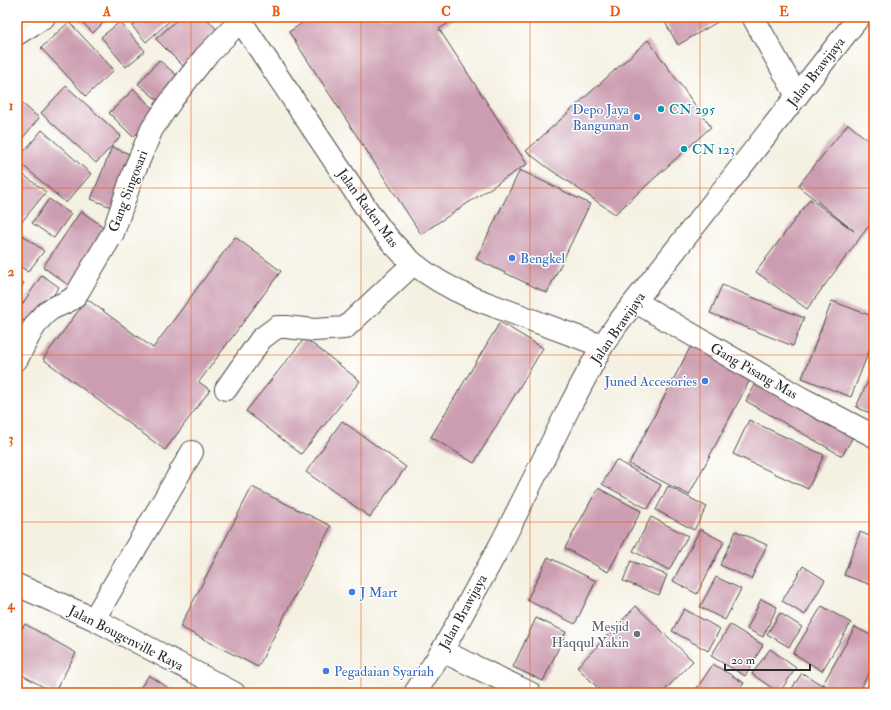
<svg xmlns="http://www.w3.org/2000/svg" width="891" height="710" viewBox="0 0 891 710" font-family="'IM FELL Double Pica',serif">
	<style>
		.building { fill: #cc9db0 }
		.lines { fill: none; stroke-linecap: round; stroke-linejoin: round }
		.street-casing { stroke: #494946; stroke-width: 24 }
		.primary-casing { stroke: #494946; stroke-width: 24 }
		.street { stroke: #fff; stroke-width: 22 }
		.primary { stroke: #fff; stroke-width: 22 }
		.grid { fill: none; stroke: #e8590c; stroke-width: 1; stroke-opacity: 0.55 }
		.culture-dot { fill: #0f9aa8; stroke: #fff; stroke-width: 1.5 }
		.shop-dot { fill: #3f7fe0; stroke: #fff; stroke-width: 1.5 }
		.worship-dot { fill: #6b7280; stroke: #fff; stroke-width: 1.5 }
		.labels { text-anchor: middle; dominant-baseline: central; stroke-width: 3; stroke-linejoin: round; paint-order: stroke }
		.street-label { font-size: 14px; fill: #2b2b2b; stroke: #fff }
		.shop-label { font-size: 14px; fill: #366cbe; stroke: #fff; text-anchor: start }
		.culture-label { font-size: 14px; fill: #0d838f; stroke: #fff; text-anchor: start }
		.worship-label { font-size: 14px; fill: #5b616d; stroke: #fff; text-anchor: end }
		.neatline { fill: none; stroke: #e8590c; stroke-width: 1.5 }
		.grid-label { font-size: 13px; text-anchor: middle; font-weight: bold; fill: #e8590c }
	</style>
	<rect width="100%" height="100%" fill="#fff"/>
	<filter id="ink" filterUnits="userSpaceOnUse"><feTurbulence type="fractalNoise" baseFrequency=".025" numOctaves="2"/><feDisplacementMap in="SourceGraphic" scale="8" xChannelSelector="R" yChannelSelector="G"/><feConvolveMatrix kernelMatrix="1 2 1 2 8 2 1 2 1" color-interpolation-filters="sRGB"/></filter>
	<filter id="wash" filterUnits="userSpaceOnUse"><feTurbulence type="fractalNoise" baseFrequency=".012" numOctaves="4" result="noise"/><feDisplacementMap in="SourceGraphic" scale="16" xChannelSelector="R" yChannelSelector="G"/><feGaussianBlur stdDeviation="0.9" result="paint"/><feColorMatrix in="noise" values="0 0 0 0 0 0 0 0 0 0 0 0 0 0 0 0 0 1.4 0 .05"/><feComposite in="paint" operator="in"/></filter>
	<g filter="url(#wash)">
		<rect width="100%" height="100%" fill="#f4f1e2"/>
		<g id="blocks">
			<!-- building -->
			<path class="building" d="M77,17h32l-16,16z
				M143,17h31l-28,25 -14,-16z
				M180,17h25l17,18 -36,34 -30,-30z
				M311,17h147l-19,12 88,135 -106,70 -132,-202z
				M662,17h64l-48,28z
				M69,22l45,48 -28,26 -45,-48z
				M120,22l25,29 -19,16 -25,-30z
				M648,40l63,87 -96,87 -67,-46 -22,-17z
				M159,60l21,18 -20,24 -22,-18z
				M66,86l55,50 -25,27 -55,-50z
				M134,89l23,24 -24,24 -24,-24z
				M17,99l22,19 -22,27z
				M848,124l26,21v74l-67,90 -51,-37 54,-73 44,32 -56,-45z
				M42,130l49,44 -25,29 -49,-43z
				M112,147l25,10 -21,52 -25,-10z
				M17,170l29,22 -26,32 -3,-2z
				M520,170l70,34 -43,89 -71,-34z
				M49,199l22,15 -17,24 -22,-15z
				M81,211l31,22 -38,56 -31,-22z
				M17,231l27,20 -16,21 -11,-8z
				M235,237l46,34 -82,111 11,8 -45,60 -122,-91 44,-60 66,49z
				M42,275l17,12 -27,39 -15,-10v-4z
				M17,279l7,4 -7,11z
				M722,285l82,33 -11,28 -83,-33z
				M832,301l42,16v21l-23,59 -49,-19z
				M500,322l43,26 -69,115 -43,-26z
				M305,338l55,43 -59,73 -55,-43z
				M693,342l60,32 -64,121 -60,-31z
				M874,368v47l-18,-8z
				M758,380l96,55 -12,21 -96,-55z
				M749,420l75,35 -16,34 -75,-35z
				M342,421l64,46 -36,50 -64,-45z
				M616,460l45,25 -13,24 -46,-25z
				M668,486l39,21 -13,23 -38,-20z
				M252,487l79,39 -73,141 -78,-40z
				M598,488l43,23 -33,61 -43,-24z
				M651,517l37,19 -19,34 -36,-19z
				M700,529l24,13 -27,52 -24,-13z
				M736,531l31,14 -16,34 -31,-14z
				M860,532l14,6v48l-30,-11z
				M548,557l48,24 -21,43 -48,-24z
				M631,561l36,14 -8,20 -36,-14z
				M803,566l22,14 -20,35 -23,-14z
				M716,577l25,12 -16,31 -25,-13z
				M761,599l16,8 -14,30 -16,-8z
				M636,606l57,55 -31,32h-59l-26,-26z
				M822,606l29,17 -29,48 -29,-18z
				M684,609l36,20 -12,22 -36,-20z
				M780,613l22,14 -13,20 -22,-13z
				M536,618l30,14 -23,49 -30,-14z
				M25,624l51,29 -22,40 -37,-21v-35z
				M730,625l33,20 -18,31 -34,-20z
				M855,627l19,10v27l-16,29h-18l-17,-9z
				M770,649l26,19 -17,25 -27,-19z
				M713,664l31,19 -7,10h-43z
				M802,673l25,15 -4,5h-34z
				M149,675l27,18h-39z"/>
		</g>
	</g>
	<g filter="url(#ink)">
		<use href="#blocks" fill-opacity="0" stroke="#494946" stroke-width="1"/>
		<g class="lines">
			<defs>
				<path id="street" d="M238,17l132,197c28,41 55,63 100,83l132,49
					M753,17l44,79
					M17,34l27,-17
					M636,302l165,96 73,38
					M17,359c9,-17 17,-38 34,-50 9,-5 18,-6 25,-14l37,-62 20,-59 19,-45 21,-31 32,-41 35,-36
					M226,389l35,-50 16,-12h9l28,3 31,-2 68,-64
					M17,585l77,34 140,74
					M94,619l98,-167
					M442,651l88,42"/>
				<path id="primary" d="M415,693l27,-42 61,-111 67,-134 32,-60 16,-23 241,-306"/>
			</defs>
			<!-- street casing -->
			<use href="#street" class="street-casing"/>
			<!-- primary casing -->
			<use href="#primary" class="primary-casing"/>
			<!-- street -->
			<use href="#street" class="street"/>
			<!-- primary -->
			<use href="#primary" class="primary"/>
		</g>
	</g>
	<!-- grid -->
	<path class="grid" d="M191,17v676M361,17v676M530,17v676M700,17v676M17,188h857M17,355h857M17,522h857"/>
	<!-- markers -->
	<g class="culture-dot">
		<circle cx="661" cy="109" r="4"/>
		<circle cx="684" cy="149" r="4"/>
	</g>
	<g class="shop-dot">
		<circle cx="637" cy="117" r="4"/>
		<circle cx="512" cy="258" r="4"/>
		<circle cx="705" cy="381" r="4"/>
		<circle cx="352" cy="592" r="4"/>
		<circle cx="326" cy="671" r="4"/>
	</g>
	<circle class="worship-dot" cx="637" cy="634" r="4"/>
	<g class="labels">
		<!-- street labels -->
		<g class="street-label">
			<text transform="translate(816 72) rotate(-52)">Jalan Brawijaya</text>
			<text transform="translate(128 191) rotate(-69)">Gang Singosari</text>
			<text transform="translate(368 208) rotate(54)">Jalan Raden Mas</text>
			<text transform="translate(618 328) rotate(-55)">Jalan Brawijaya</text>
			<text transform="translate(754 371) rotate(30)">Gang Pisang Mas</text>
			<text transform="translate(463 612) rotate(-61)">Jalan Brawijaya</text>
			<text transform="translate(126 638) rotate(27)">Jalan Bougenville Raya</text>
		</g>
		<!-- shop labels -->
		<g class="shop-label">
			<text x="629" y="109" text-anchor="end">Depo Jaya<tspan x="629" dy="16">Bangunan</tspan></text>
			<text x="520" y="258">Bengkel</text>
			<text x="697" y="381" text-anchor="end">Juned Accesories</text>
			<text x="360" y="592">J Mart</text>
			<text x="334" y="671">Pegadaian Syariah</text>
		</g>
		<!-- culture labels -->
		<g class="culture-label">
			<text x="669" y="109">CN 295</text>
			<text x="692" y="149">CN 123</text>
		</g>
		<!-- worship labels -->
		<g class="worship-label">
			<text x="629" y="626">Mesjid<tspan x="629" dy="16">Haqqul Yakin</tspan></text>
		</g>
	</g>
	<!-- margin -->
	<rect width="891" height="710" fill="none" stroke="#fff" stroke-width="44"/>
	<!-- scale -->
	<path d="M725 664v6h85v-6" fill="none" stroke="#2b2b2b" stroke-width="2"/>
	<text x="731" y="664" font-size="12" fill="#2b2b2b" stroke="#ffffff" stroke-width="3" paint-order="stroke">20 m</text>
	<rect x="22" y="22" width="847" height="666" class="neatline"/>
	<g class="grid-label">
		<text x="107" y="16">A</text>
		<text x="276" y="16">B</text>
		<text x="446" y="16">C</text>
		<text x="615" y="16">D</text>
		<text x="784" y="16">E</text>
		<text x="11" y="110">1</text>
		<text x="11" y="276">2</text>
		<text x="11" y="443">3</text>
		<text x="11" y="609">4</text>
	</g>
</svg>
